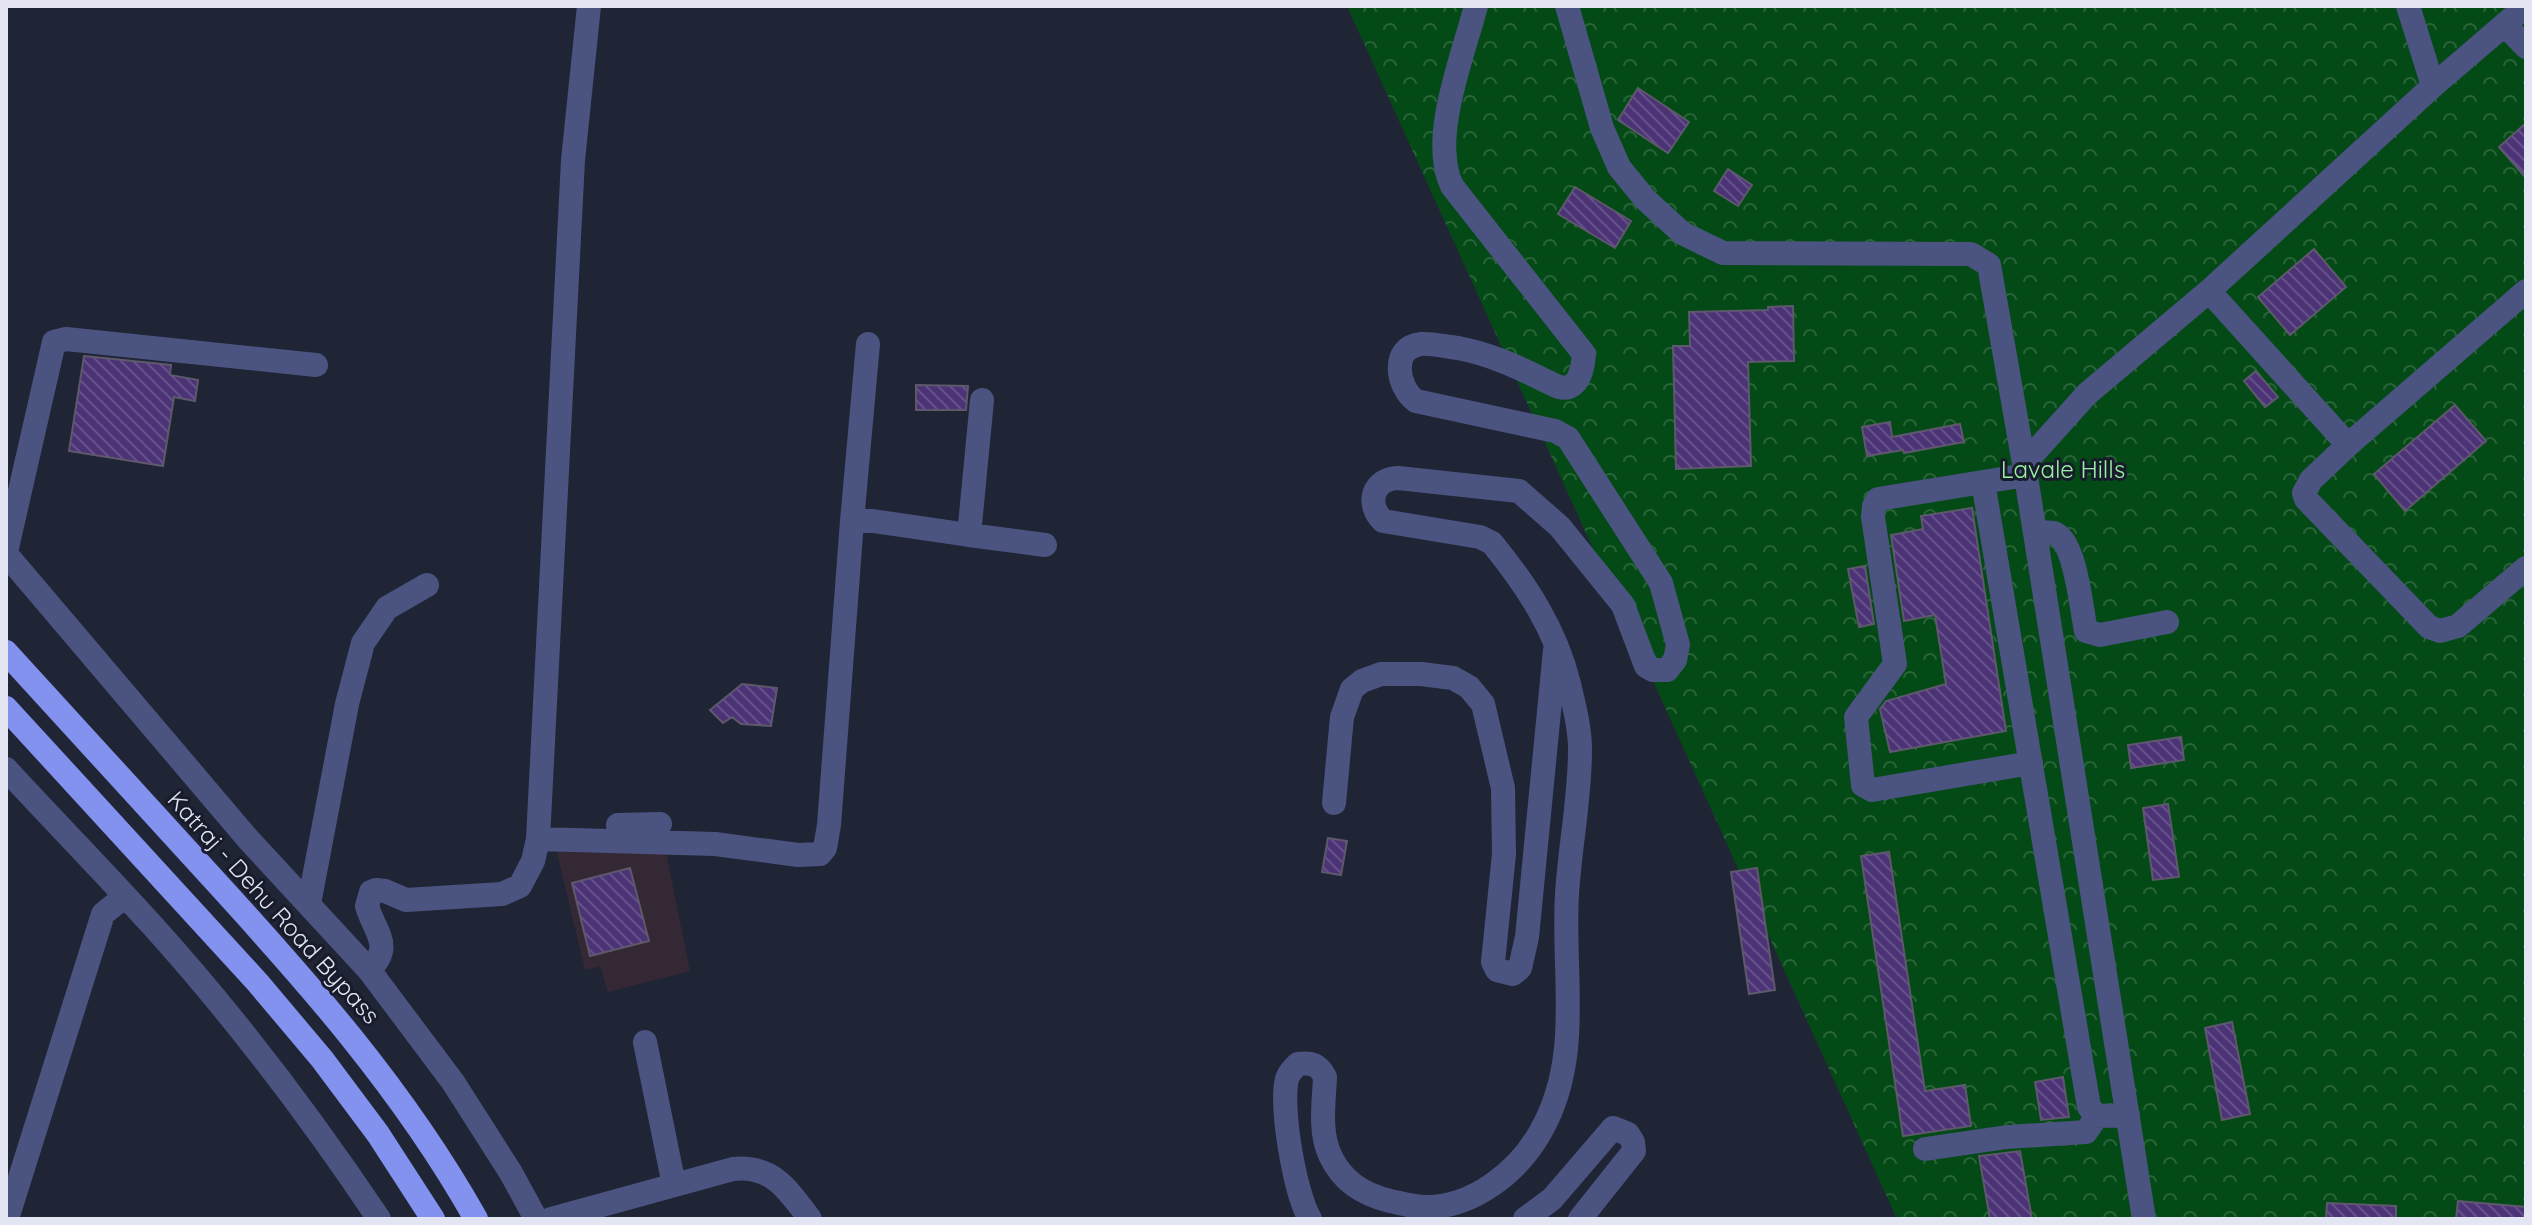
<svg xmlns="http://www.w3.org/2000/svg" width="2532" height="1225" viewBox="0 0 2532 1225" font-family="Quicksand,sans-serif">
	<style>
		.commercial { fill: #352835 }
		.forest { fill: url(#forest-crowns) }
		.building { fill: url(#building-back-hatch); stroke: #5e586c; stroke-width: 2 }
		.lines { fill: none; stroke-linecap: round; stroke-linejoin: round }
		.minor { stroke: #4b5381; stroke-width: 24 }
		.highway { stroke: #8392ee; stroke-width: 24 }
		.labels { text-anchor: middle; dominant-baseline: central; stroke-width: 6; stroke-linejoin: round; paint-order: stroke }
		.park-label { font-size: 24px; fill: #97f1a0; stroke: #171b2b }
		.street-label { font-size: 24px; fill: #e3e6f2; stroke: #171b2b }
	</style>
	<defs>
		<pattern id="forest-crowns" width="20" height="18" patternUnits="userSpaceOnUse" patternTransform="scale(2)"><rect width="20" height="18" fill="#044a16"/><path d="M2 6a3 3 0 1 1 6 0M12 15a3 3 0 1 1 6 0" fill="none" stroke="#286438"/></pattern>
		<pattern id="building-back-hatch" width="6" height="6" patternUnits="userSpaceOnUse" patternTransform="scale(2)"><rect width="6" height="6" fill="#4b3376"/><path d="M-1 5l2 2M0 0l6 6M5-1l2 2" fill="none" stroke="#65518a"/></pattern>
	</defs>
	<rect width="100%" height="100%" fill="#202535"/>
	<!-- commercial -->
	<path class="commercial" d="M554,840l110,3 26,128 -82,21 -8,-26 -15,4z"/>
	<!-- forest -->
	<path class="forest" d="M1347,6h1179v1213h-629z"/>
	<!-- building -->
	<path class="building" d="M1638,88l51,34 -21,31 -50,-33z
		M2526,123v55l-27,-31z
		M1728,169l24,16 -14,21 -24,-15z
		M1575,187l56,34 -16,27 -57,-34z
		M2314,249l32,38 -56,48 -32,-38z
		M1793,306l1,55 -46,1 3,104 -75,3 -3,-123h17l-1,-34 79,-2v-3z
		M84,356l87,9 -1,10 28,5 -3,21 -21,-4 -11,69 -94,-15z
		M2256,371l22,26 -13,10 -21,-26z
		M916,385l52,1 -2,24h-50z
		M2455,405l31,36 -81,70 -31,-37z
		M1890,422l2,15 68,-13 4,18 -60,11 -1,-3 -36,6 -5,-29z
		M1972,508l34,223 -116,21 -10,-43 6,-8 60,-17 -11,-69 -31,6 -13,-86 32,-6 -2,-13z
		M1865,566l9,58 -15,3 -11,-58z
		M742,684l35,4 -6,38 -30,-2 -9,-7 -9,6 -13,-13z
		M2181,737l3,23 -53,8 -3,-23z
		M2168,804l11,73 -26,3 -10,-72z
		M1328,838l19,3 -6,34 -19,-3z
		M1889,852l36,239 40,-6 6,41 -68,10 -42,-280z
		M630,868l19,73 -59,15 -18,-73z
		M1757,868l18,122 -26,4 -18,-122z
		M2232,1022l18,92 -28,6 -17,-92z
		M2063,1077l6,40 -28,3 -6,-38z
		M2020,1151l12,68h-42l-11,-63z
		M2458,1201l68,6v12h-70z
		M2327,1203l69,3v13h-70z"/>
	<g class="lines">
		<!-- minor -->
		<path class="minor" d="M1567,6l35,122 17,39 26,32 37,34 41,20 248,1 18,11 35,199
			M2408,6l25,80
			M2506,26l20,21
			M2209,291l139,154 178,-154
			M2348,445l-37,35 -7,13 2,6 123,128 11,4 18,-5 68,-58
			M2026,475l-148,24 -4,7 -1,11 22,147 -39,53 7,68 9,5 159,-27
			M1983,482l106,625 8,9 31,-1
			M852,521l16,-177
			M2035,533c5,0 13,-1 19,0 22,8 27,75 32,98l14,4 67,-13
			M969,535l76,10
			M6,552l48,-210 12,-3 250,26
			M6,554l242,285 121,131 84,112 58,91 25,46
			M6,769c48,52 98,103 146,156 83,92 158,191 227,294
			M1334,803l8,-86 10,-28 10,-8 19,-7h40l32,4 16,9 14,17 20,84 1,66 -11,108 4,8 16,4 7,-6 7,-31 28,-287
			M618,825l42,-1
			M538,839l35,-679 16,-154
			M309,904l38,-200 16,-61 24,-35 40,-23
			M369,970c25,-24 6,-37 -2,-64l4,-14 5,-2 9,1 21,9 96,-6 18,-8 13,-25 5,-22 177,5 83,11 22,-1 5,-6 4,-23 23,-304h21l96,14 13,-135
			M645,1042l29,143
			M1925,1149l82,-12 79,-5 11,-16
			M7,1219l96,-305 22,-18
			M551,1219l182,-50c40,-4 55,21 77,50
			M1310,1219c-15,-25 -30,-112 -23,-140 2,-7 6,-10 11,-15 14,-2 21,1 27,13 -1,25 -6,54 5,78 12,26 32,39 60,46 11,2 23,6 35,6 48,1 94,-36 116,-76 42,-74 21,-157 26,-237 3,-48 13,-96 13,-144 0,-22 -6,-45 -11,-66 -13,-54 -42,-98 -77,-141l-12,-6 -97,-16c-17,-17 -11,-42 15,-43l121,13 41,36 63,78 23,61 7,4h14l8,-10 3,-15 -17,-62 -93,-145 -13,-7 -139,-30c-19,-13 -26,-54 5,-57 11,-1 26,3 37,4 32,6 60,19 88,33 7,3 15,9 23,6 12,-5 14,-22 15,-33l-132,-168c-23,-47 11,-130 24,-180
			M1525,1219l27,-20 61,-71 15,6 5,8 1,9 -54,68
			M2144,1219l-120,-755 63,-70 122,-103 224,-205 93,-80"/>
		<!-- highway -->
		<path class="highway" d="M6,652c67,73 133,146 200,219 100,109 197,218 270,348
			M6,708l252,275 64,76 56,75 55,85"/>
	</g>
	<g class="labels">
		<!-- park labels -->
		<g class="park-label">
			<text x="2063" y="469">Lavale Hills</text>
		</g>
		<!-- street labels -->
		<g class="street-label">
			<text transform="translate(274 907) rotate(48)">Katraj - Dehu Road Bypass</text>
		</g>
	</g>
	<!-- border -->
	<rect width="2532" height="1225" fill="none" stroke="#e3e6f2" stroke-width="16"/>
</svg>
